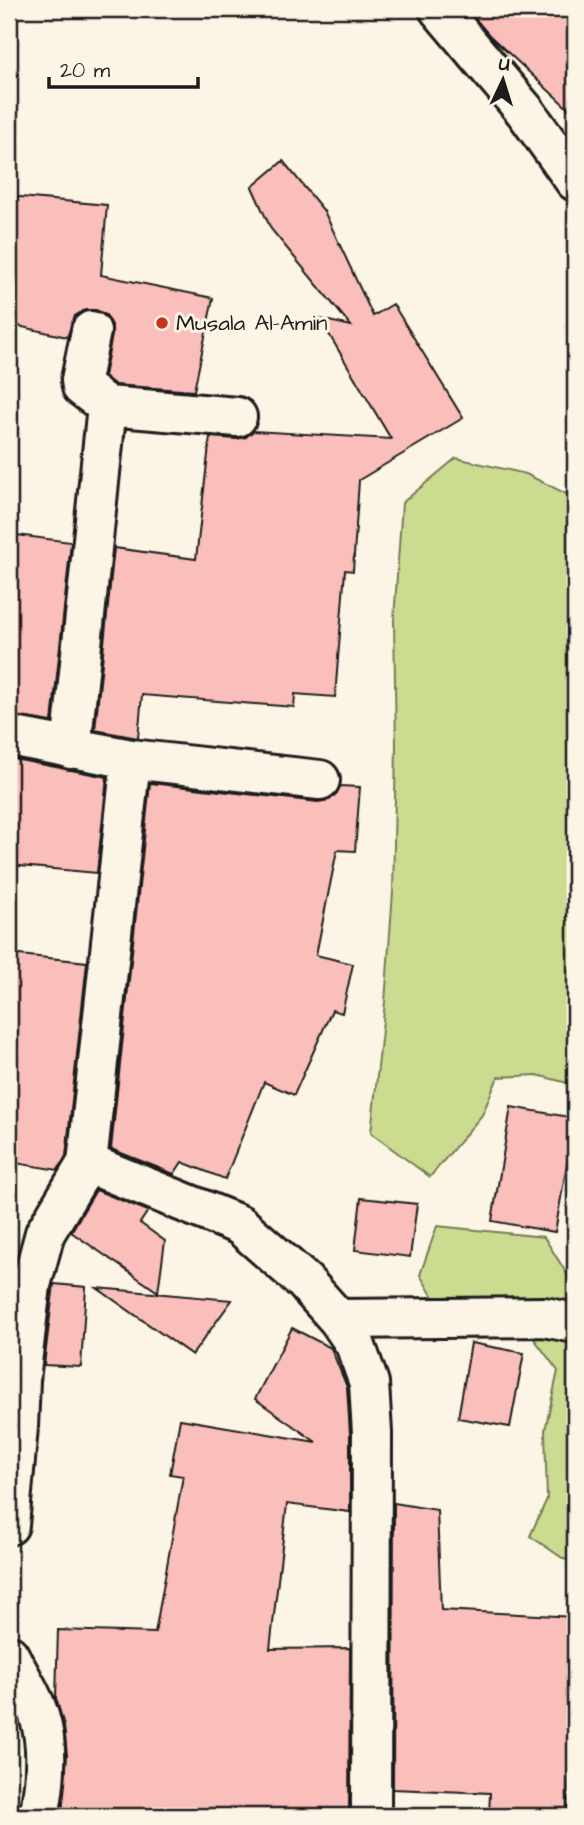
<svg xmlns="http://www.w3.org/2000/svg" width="584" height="1825" viewBox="0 0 584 1825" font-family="'Architects Daughter',sans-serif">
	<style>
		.green { fill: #cbdc91; stroke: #747c56; stroke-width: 2 }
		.building { fill: #fbbfbb; stroke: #1c1c1c; stroke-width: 2 }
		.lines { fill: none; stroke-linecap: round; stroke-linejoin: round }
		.minor-casing { stroke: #1c1c1c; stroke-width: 44 }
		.minor { stroke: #fcf5e5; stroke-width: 38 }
		.poi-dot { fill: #c8321e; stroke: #fcf5e5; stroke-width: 2.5 }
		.labels { text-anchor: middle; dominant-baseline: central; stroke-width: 6; stroke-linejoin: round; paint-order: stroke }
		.poi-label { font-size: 23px; fill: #1c1c1c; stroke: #fcf5e5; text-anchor: start }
	</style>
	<rect width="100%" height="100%" fill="#fcf5e5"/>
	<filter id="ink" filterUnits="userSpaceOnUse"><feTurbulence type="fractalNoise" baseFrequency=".0143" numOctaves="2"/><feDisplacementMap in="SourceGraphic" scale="14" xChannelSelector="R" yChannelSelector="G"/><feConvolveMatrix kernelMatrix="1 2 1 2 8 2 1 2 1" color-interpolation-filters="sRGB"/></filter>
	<g filter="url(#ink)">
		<!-- green -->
		<path class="green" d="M456,458l70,16 49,24v587l-38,-10 -39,2 -16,38 -52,62 -59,-44 14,-131 8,-110 3,-145 -2,-127 8,-117z
			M437,1226l107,11 31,50v276l-11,-4 -34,-23 17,-37 -2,-69 13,-59 -26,-35 -87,-19 -25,-42z"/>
		<!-- building -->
		<path class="building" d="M467,9h108v106l-86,-80z
			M283,161l41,50 49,105 20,-12 70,114 -104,62 -6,91 -8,-1 -10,127 -40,-3 -1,13 -152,-12 -4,43 -43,-8 19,-182 82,11 14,-122 26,2 10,-2 7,-6 138,8 -71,-120 31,7 -80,-97 -19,-42z
			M9,196l98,9 -6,70 112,23 -19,93 -79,-6 -11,-9 8,-41v-10l-6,-10 -10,-5h-11l-10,6 -8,21 -58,-13z
			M9,534l62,8 -19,180 -43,-7z
			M9,758l98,19 -10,96 -88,-8z
			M150,783l168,19 11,-2 8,-7 3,-7 20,1 -5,64 -18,-1 -21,105 37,9 -11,49 -10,-3 -38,85 -30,-13 -39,97 -43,-17 -8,12 -63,-25z
			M9,954l78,8 -21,194 -8,14 -49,-8z
			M511,1107l64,11 -20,114 -63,-11z
			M96,1190l52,21 -8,12 25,18 -7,51 -87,-60z
			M361,1198l56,6 -7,53 -55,-7z
			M54,1284l32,3 -5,80 -37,-2z
			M97,1288l135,12 -40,55z
			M292,1328l39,20 16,39 3,47v78l-63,-8 -17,145 80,-1 -1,168 -287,-2 5,-59 -3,-29 -8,-28 2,-68 97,3 28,-157 -13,-2 10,-55 136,23 -61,-43z
			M471,1343l53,10 -14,74 -52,-9z
			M394,1503l43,7 4,100 134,7v121h-3l-5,78h-78l1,-23 -97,-4z"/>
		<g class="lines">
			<defs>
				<path id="minor" d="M439,9l86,102 50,70
					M91,331l-10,49 1,7 25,19
					M9,736l122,23 -44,404 -42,70 -14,52 -11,95 -2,47 -9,98
					M71,749l36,-343 130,11
					M131,759l189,21
					M87,1163l153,62 64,56 34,38 17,25 14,39 3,50 -1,383
					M338,1319l206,-2 31,6
					M9,1655c10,20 25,42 31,64 9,30 5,67 -1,97"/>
			</defs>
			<!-- minor casing -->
			<use href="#minor" class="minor-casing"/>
			<!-- minor -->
			<use href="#minor" class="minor"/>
		</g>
	</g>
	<!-- markers -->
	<circle class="poi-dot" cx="162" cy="323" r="7"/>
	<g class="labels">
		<!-- poi labels -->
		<g class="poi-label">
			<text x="176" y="323">Musala Al-Amin</text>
		</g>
	</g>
	<!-- margin -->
	<rect width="584" height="1825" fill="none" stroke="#fcf5e5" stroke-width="35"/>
	<rect x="18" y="18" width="549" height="1790" fill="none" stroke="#1c1c1c" stroke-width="2.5" filter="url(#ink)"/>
	<!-- north arrow -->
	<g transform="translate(503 80) rotate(4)" stroke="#fcf5e5" stroke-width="5" paint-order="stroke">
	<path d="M0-5L12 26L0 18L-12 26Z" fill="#1c1c1c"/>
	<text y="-10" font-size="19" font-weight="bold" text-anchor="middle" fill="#1c1c1c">U</text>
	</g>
	<!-- scale -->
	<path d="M49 77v10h149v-10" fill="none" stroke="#1c1c1c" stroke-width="3.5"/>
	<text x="60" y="77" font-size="21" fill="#1c1c1c" stroke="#fcf5e5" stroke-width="5" paint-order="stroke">20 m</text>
</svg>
